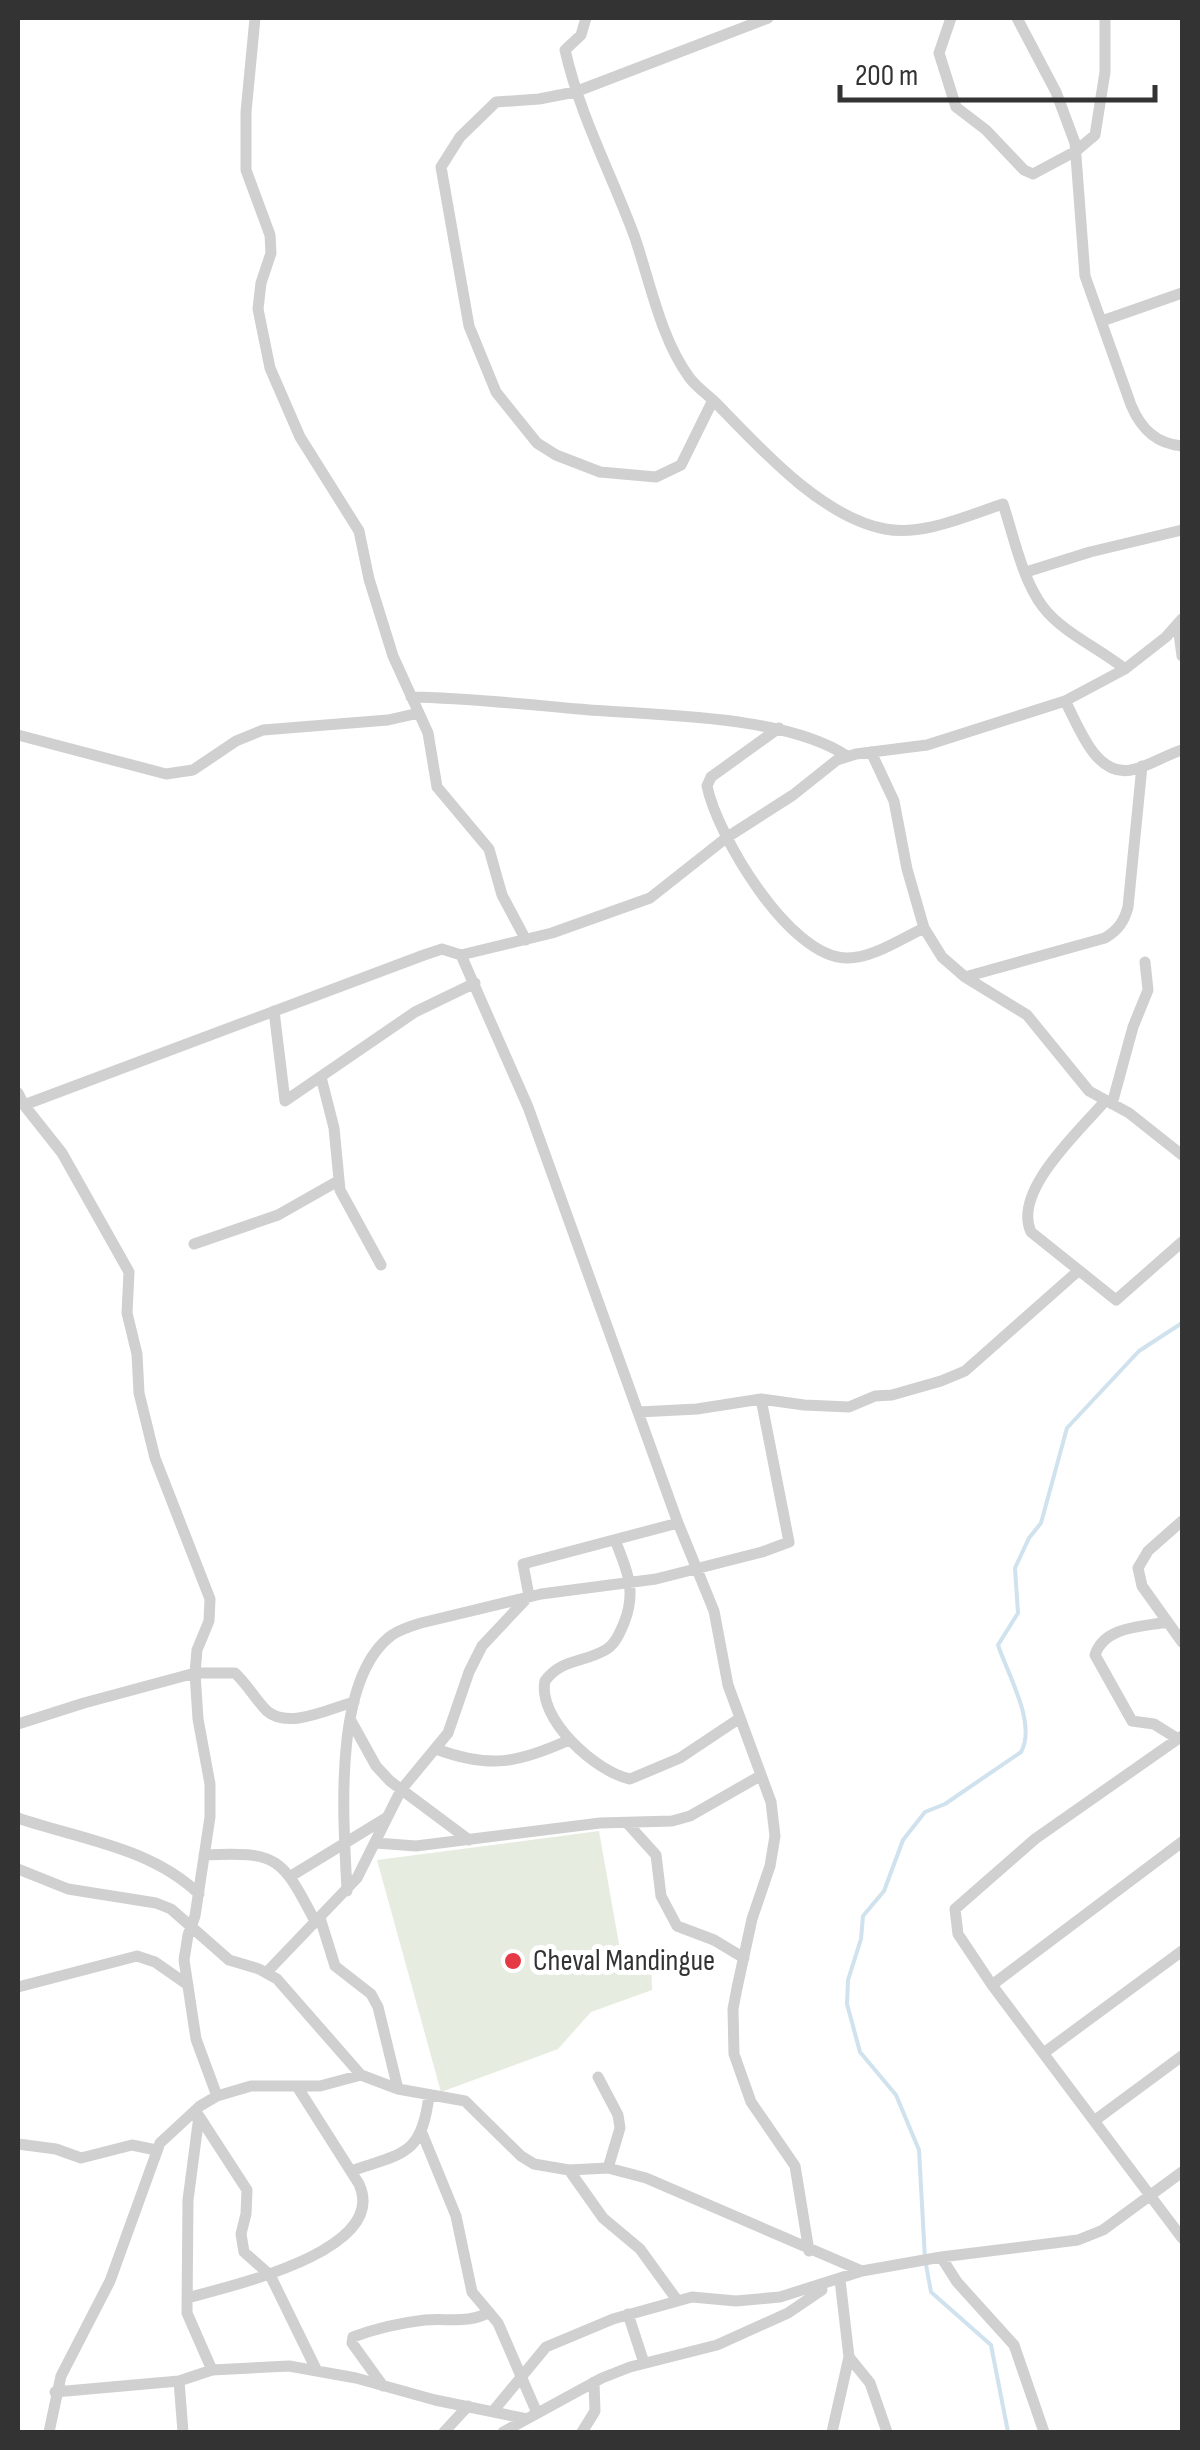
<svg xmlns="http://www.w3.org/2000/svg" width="1200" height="2450" viewBox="0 0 1200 2450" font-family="'Sofia Sans Condensed',sans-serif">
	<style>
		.pitch { fill: #e6ecdf }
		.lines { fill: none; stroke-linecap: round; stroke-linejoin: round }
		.stream { stroke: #cfe2ee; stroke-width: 4 }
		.minor { stroke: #d0d0d0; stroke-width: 11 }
		.poi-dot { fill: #e63946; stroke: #fff; stroke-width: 4 }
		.labels { text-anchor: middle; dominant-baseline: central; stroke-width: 10; stroke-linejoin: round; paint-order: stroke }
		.poi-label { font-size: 30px; fill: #333; stroke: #fff; text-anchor: start }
	</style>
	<rect width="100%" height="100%" fill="#fff"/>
	<!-- pitch -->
	<path class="pitch" d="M599,1831l23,130 29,-1 1,30 -61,22 -33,37 -117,43 -64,-232z"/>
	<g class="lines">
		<!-- stream -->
		<path class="stream" d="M1008,2432l-17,-87 -60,-53 -6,-33 -6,-109 -23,-55 -36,-43 -13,-48 1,-24 13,-41 2,-23 21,-25 19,-51 22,-28 20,-8 76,-52c16,-28 -13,-77 -23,-107l20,-32 -3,-45 14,-30 12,-15 26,-95 72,-77 43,-28"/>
		<!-- minor -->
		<path class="minor" d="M255,18l-9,94v58l24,65 1,18 -10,30 -3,26 12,59 30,69 59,94 10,48 24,77 35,77 9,54 52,62 13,46 24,45
			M586,18l-5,17 -16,15c15,66 46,123 69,185 16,46 26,102 55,142 7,10 18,17 27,26 43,44 105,114 169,126 39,7 81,-13 118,-25 11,33 19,75 40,103 20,26 56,41 82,62
			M951,18l-12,35 17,54 30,23 38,40 9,4 43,-23 19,-16 10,-63v-54
			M1017,18l39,74 19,51 10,133 46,129c10,24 25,39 51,41
			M1102,321l80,-28
			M713,400l-32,65 -25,12 -56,-5 -44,-17 -19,-12 -41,-51 -27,-66 -28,-159 19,-30 36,-35 43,-3 36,-7 193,-74
			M1026,572l64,-20 92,-22
			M1178,626l4,30
			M411,697c56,1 112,7 167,12 78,7 205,5 269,47
			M1065,701c14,25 30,76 66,69 17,-3 34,-15 51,-20
			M779,728l-68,49 -4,9c10,49 82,171 139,172 25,1 55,-19 78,-30
			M18,735l148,39 27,-4 43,-29 27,-11 125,-10 31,-7
			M871,752l23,49 13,68 17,59 18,29 23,20 62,38 62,76 40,22 53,42
			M461,955l91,-22 98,-35 76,-60 67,-43 44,-35 19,-6 71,-9 138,-44 60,-32 41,-32 16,-18
			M965,977l140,-39c13,-8 19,-16 23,-31l14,-141
			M274,1011l11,90 130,-89 60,-29
			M321,1077l13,51 6,62 41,75
			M18,1093l6,12 400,-150 18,-6 19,6 67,152 150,416 36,88 14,74 43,117 4,34 -5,30 -18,53 -15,69 -4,21 1,45 17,48 44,64 14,85
			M1105,1101c-25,30 -93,90 -74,131l85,68 66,-58
			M1112,1104l21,-77 15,-37 -3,-28
			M24,1105l38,48 67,119 -2,41 10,41 2,39 16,65 55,141 -1,22 -12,29 -2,23 3,46 12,65v33l-15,99 -7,19 -4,25 12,79 21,57 -17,10 -40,37 -50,138 -49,95 -12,56
			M194,1244l84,-29 60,-34
			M639,1412l58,-3 64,-10 43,6 45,2 26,-11 17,-1 49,-14 24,-10 112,-99
			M1182,1521l-34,30 -10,17 4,18 40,56
			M615,1540c12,30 22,51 9,83 -4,9 -8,20 -17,26 -22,14 -45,9 -62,32 -8,38 51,91 85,98l50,-21 60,-40
			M1167,1622c-25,5 -63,4 -72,33l37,66 22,3 24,15
			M350,1719l26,47 14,15 79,59
			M18,1724l66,-21 111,-30h40c12,11 20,26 32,38 22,19 63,-3 87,-9
			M1182,1736l-147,103 -80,70 3,25 34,51 190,253
			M436,1749c54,20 82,14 133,-9
			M18,1818c61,21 132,29 181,76
			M628,1824l28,31 5,41 16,30 37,14 30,18
			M376,1843l40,3 184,-23 72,-2 18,-5 70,-40
			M204,1855c75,-4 78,3 112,68
			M18,1869l50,20 88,14 15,6 58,51 30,9 18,10 84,96 37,14 67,12 56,55 13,8 35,6 39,-2 38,10 216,93
			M291,1876l95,-58
			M347,1891c-3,-67 -16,-211 45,-256 9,-6 19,-9 29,-12l120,-29 115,-15 106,-27 27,-10 -28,-143
			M320,1918l15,48 36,28 7,13 20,82
			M267,1972l90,-94 44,-88 47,-57 21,-61 13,-26 47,-50 -6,-32 155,-41
			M992,1985l190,-143
			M18,1987l119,-31 18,6 33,23
			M1045,2052l137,-101
			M598,2077l20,38 2,13 -12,40
			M217,2096l34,-10h69l41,-11
			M199,2116l48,74 -1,24 -5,20 3,18 26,23 46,94
			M199,2116l-11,84 -1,113 25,57
			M1094,2121l88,-65
			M422,2133l34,83 16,76 26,31 39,90
			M18,2144l38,5 25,9 51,-13 24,5
			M569,2170l34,48 37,31 37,51
			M351,2171c52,-18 71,-15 78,-76
			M941,2257l16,25 57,63 30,87
			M187,2298c43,-12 203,-47 172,-114l-61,-96
			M628,2314l16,49
			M849,2357l21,26 17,49
			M179,2381l4,51
			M383,2386l-31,-43 1,-6c24,-9 46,-14 72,-17 22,-2 45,4 64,-8
			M55,2392l124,-11 33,-11 77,-4 67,12 79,22 92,19
			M494,2410l52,-63 67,-28 79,-22 44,4 44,-4 82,-26 79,-14 137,-17 25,-10 79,-58
			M444,2432l24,-26
			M503,2432l99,-54 28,-11 87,-22 71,-32 34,-23
			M582,2432l13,-21 -1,-29
			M832,2432l17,-75 -9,-77"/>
	</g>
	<!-- markers -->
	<circle class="poi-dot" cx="513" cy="1961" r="10"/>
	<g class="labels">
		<!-- poi labels -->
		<g class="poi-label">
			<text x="533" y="1961">Cheval Mandingue</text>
		</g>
	</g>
	<!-- border -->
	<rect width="1200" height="2450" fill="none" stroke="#333333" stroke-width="40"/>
	<!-- scale -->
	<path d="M840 85v15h315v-15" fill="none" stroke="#333333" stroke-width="5"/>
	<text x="855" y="85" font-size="30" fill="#333333" stroke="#ffffff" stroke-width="8" paint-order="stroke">200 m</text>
</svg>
